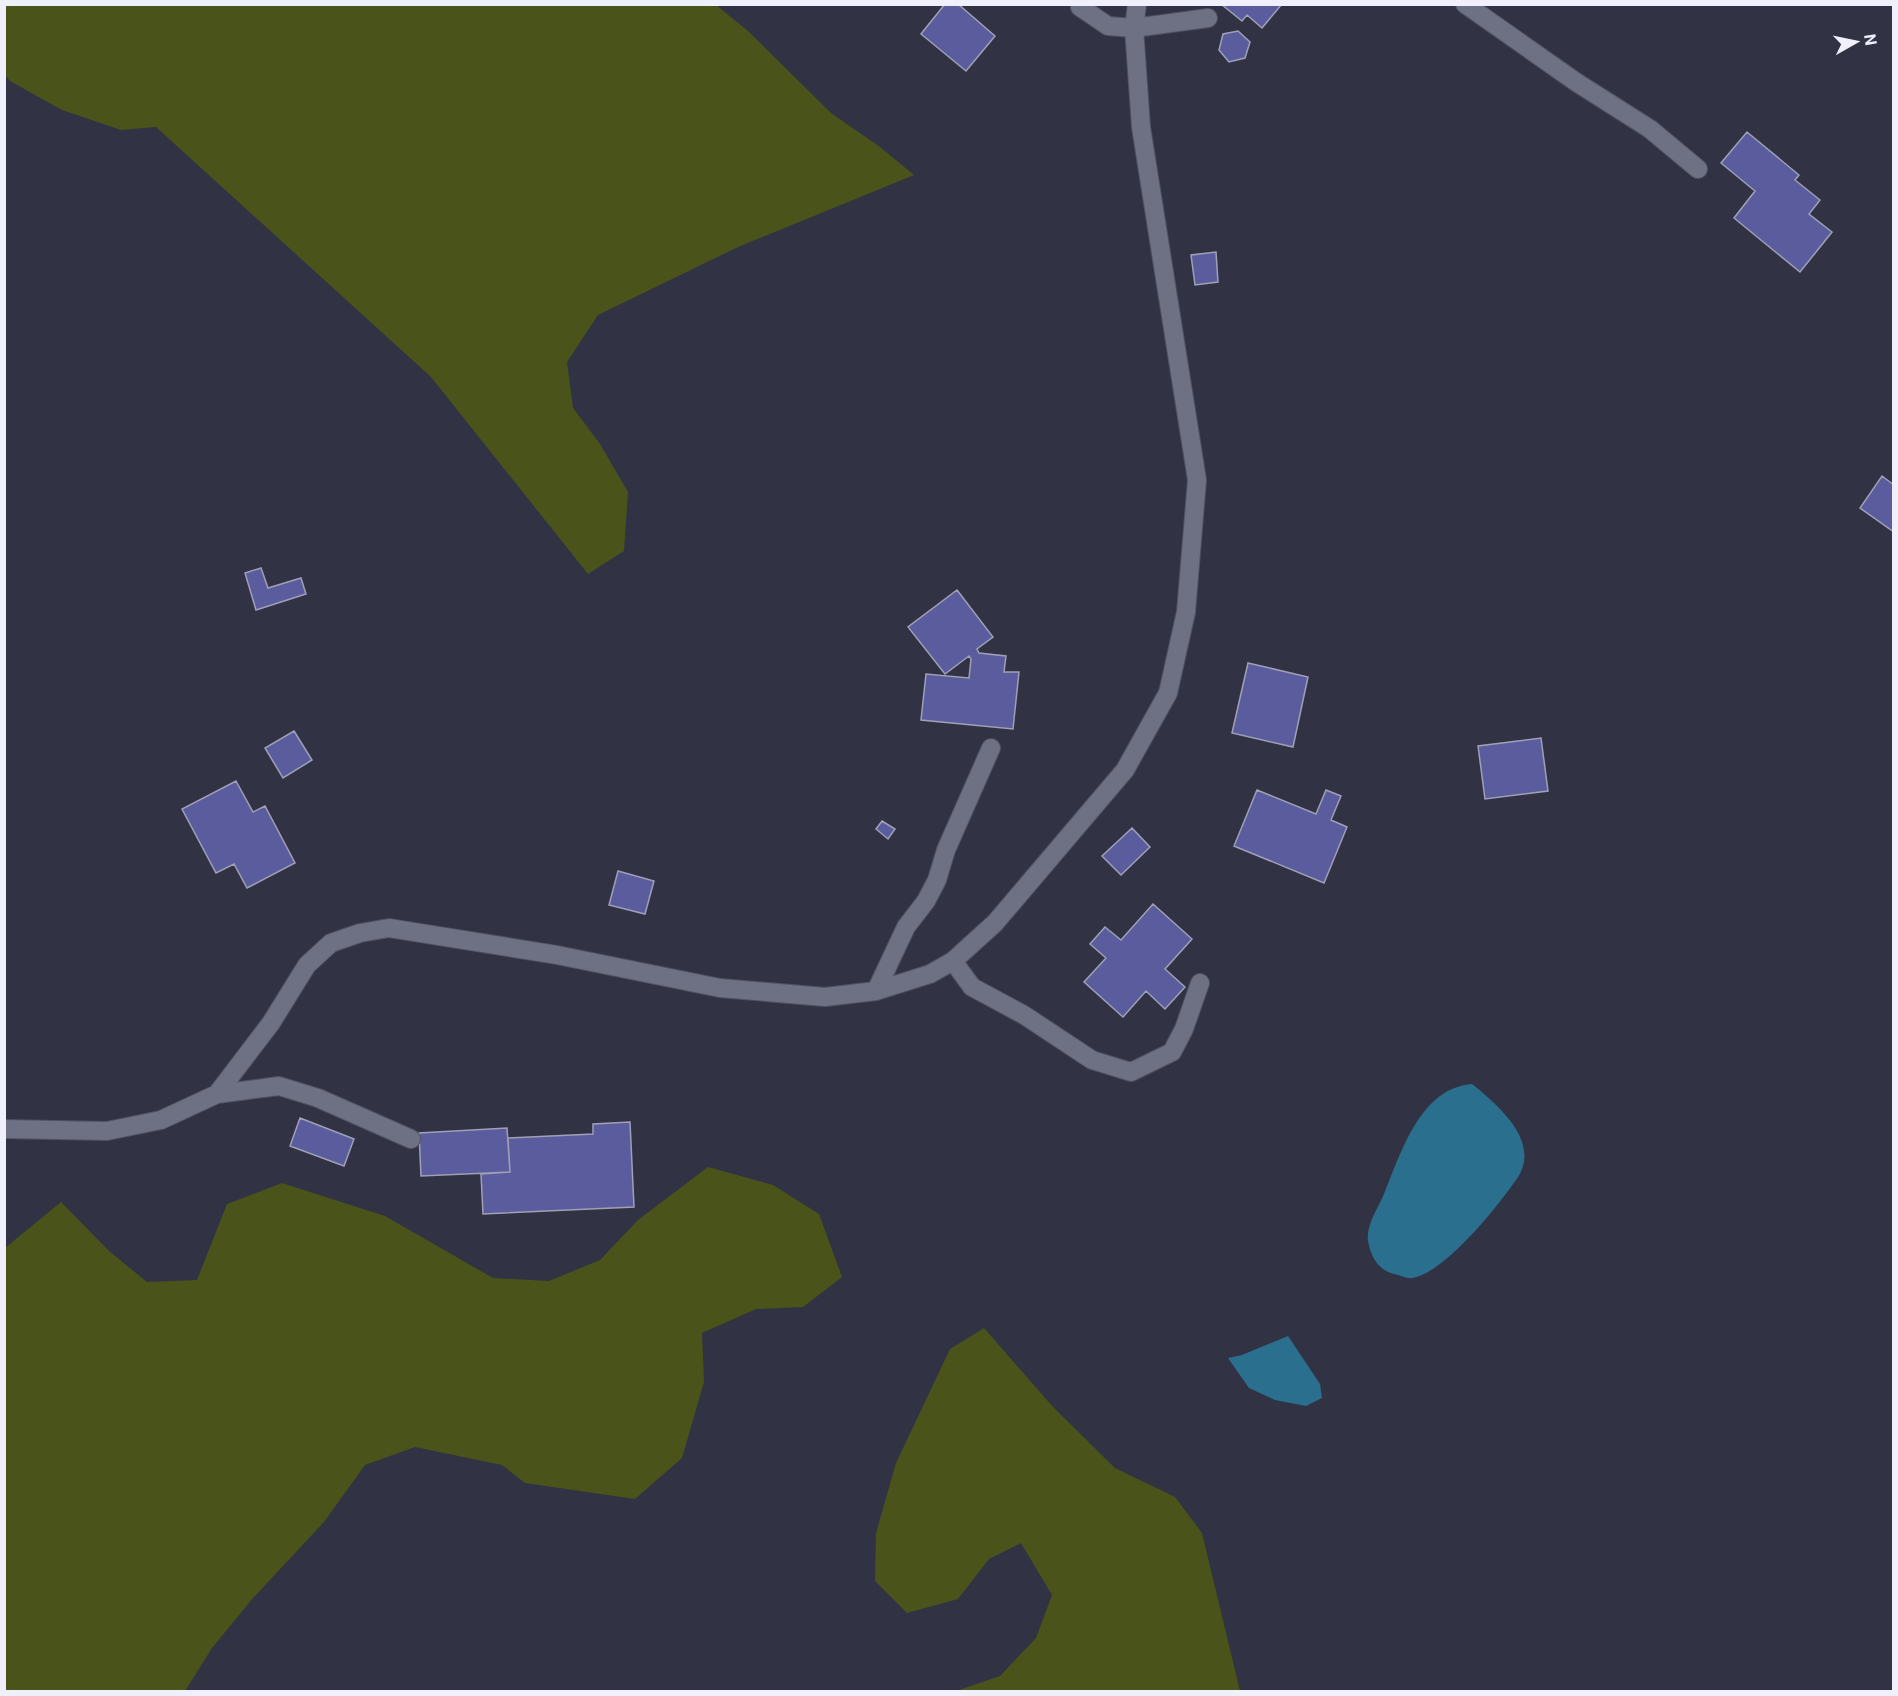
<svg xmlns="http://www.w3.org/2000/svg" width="1898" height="1696" viewBox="0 0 1898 1696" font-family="Roboto,sans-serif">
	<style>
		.green { fill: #4a531a }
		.water { fill: #2a708e }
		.building { fill: #5b5c9e; stroke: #9fa0b6; stroke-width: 1.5 }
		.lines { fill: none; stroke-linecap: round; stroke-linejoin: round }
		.minor-casing { stroke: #515261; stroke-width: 20 }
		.minor { stroke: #6e7084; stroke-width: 18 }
	</style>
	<rect width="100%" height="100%" fill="#313344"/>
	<!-- green -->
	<path class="green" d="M5,4l711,1 32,26 83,82 49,34 34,28 -176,72 -140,68 -31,47 6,46 27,36 28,48 -4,59 -36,23 -157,-197 -275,-250 -35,3 -59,-20 -52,-29 -5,-6z
		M708,1167l65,18 46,29 23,63 -39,30 -47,2 -54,24 2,49 -22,76 -47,41 -110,-16 -23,-18 -87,-18 -50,18 -41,57 -71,76 -41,50 -27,43h-180v-443l56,-46 48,49 38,31 50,-2 30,-76 55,-21 103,33 108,62 56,3 51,-21 38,-40z
		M984,1328l69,79 62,61 60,29 27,36 38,158h-284l44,-15 36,-38 16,-43 -31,-52 -32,16 -31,40 -51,14 -32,-32 1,-48 20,-70 54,-114z"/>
	<!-- water -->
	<path class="water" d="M1472,1084c27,22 71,59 44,96 -19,27 -71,93 -104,98 -5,1 -12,-3 -18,-4 -16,-4 -23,-17 -26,-33 -2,-16 10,-33 16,-47 17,-41 36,-106 88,-110z
		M1288,1336l32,48 2,14 -16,8 -31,-6 -26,-12 -21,-30 14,-3z"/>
	<!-- building -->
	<path class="building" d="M945,4h13l37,32 -29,35 -45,-37z
		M1221,4h61l-20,24 -15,-13 -5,6z
		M1238,31l12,11 -5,16 -16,4 -10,-12 4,-16z
		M1747,132l52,43 -4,5 25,20 -11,14 23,18 -32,40 -66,-54 21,-27 -34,-28z
		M1216,252l2,30 -23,3 -4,-30z
		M1882,476l12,9v47l-34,-24z
		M261,568l7,20 33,-10 5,16 -50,16 -11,-37z
		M957,590l36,47 -16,12 2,4 27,3 -2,16h15l-6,57 -92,-9 5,-46 43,4 2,-19 -2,-3 -24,18 -37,-47z
		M1248,663l60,14 -15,70 -61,-14z
		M294,731l18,29 -29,18 -18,-30z
		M1541,738l7,53 -63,8 -7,-53z
		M236,781l17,31 12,-6 30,57 -48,25 -13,-24 -18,9 -34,-64z
		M1257,790l59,24 10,-24 15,6 -10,24 16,7 -23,56 -90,-37z
		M882,821l13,8 -7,10 -12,-10z
		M1132,828l18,19 -29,28 -19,-19z
		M618,871l36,10 -9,33 -36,-9z
		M1153,904l39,35 -27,30 20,18 -20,22 -19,-18 -23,26 -39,-35 22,-24 -16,-14 15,-17 16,13z
		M300,1118l54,21 -10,27 -54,-20z
		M630,1122l4,85 -151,7 -2,-40 29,-2 -2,-34 85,-4v-10z
		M507,1128l3,44 -89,4 -2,-43z"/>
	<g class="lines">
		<defs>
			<path id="minor" d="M1465,4l111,78 74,47 48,40
				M1080,7l28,19 26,2 74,-10
				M953,961l19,26 52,28 68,45 39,12 41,-20 12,-23 16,-46
				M876,991l30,-64 20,-26 11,-21 9,-30 45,-102
				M217,1094l62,-8 39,12 93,41
				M4,1129l103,2 54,-11 56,-26 54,-71 36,-58 24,-22 29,-10 29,-5 168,27 163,33 105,9 51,-6 54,-17 23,-13 42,-38 130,-153 43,-77 18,-81 11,-132 -56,-353 -7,-99 3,-24"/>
		</defs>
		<!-- minor casing -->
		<use href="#minor" class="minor-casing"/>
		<!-- minor -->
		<use href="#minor" class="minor"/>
	</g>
	<!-- border -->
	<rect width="1898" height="1696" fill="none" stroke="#eff0fc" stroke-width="12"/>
	<!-- north arrow -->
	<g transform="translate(1856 42) rotate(81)" stroke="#313344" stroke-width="4.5" paint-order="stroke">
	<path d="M0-4.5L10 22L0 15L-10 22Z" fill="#eff0fc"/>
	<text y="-9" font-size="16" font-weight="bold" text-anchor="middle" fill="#eff0fc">N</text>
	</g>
</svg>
